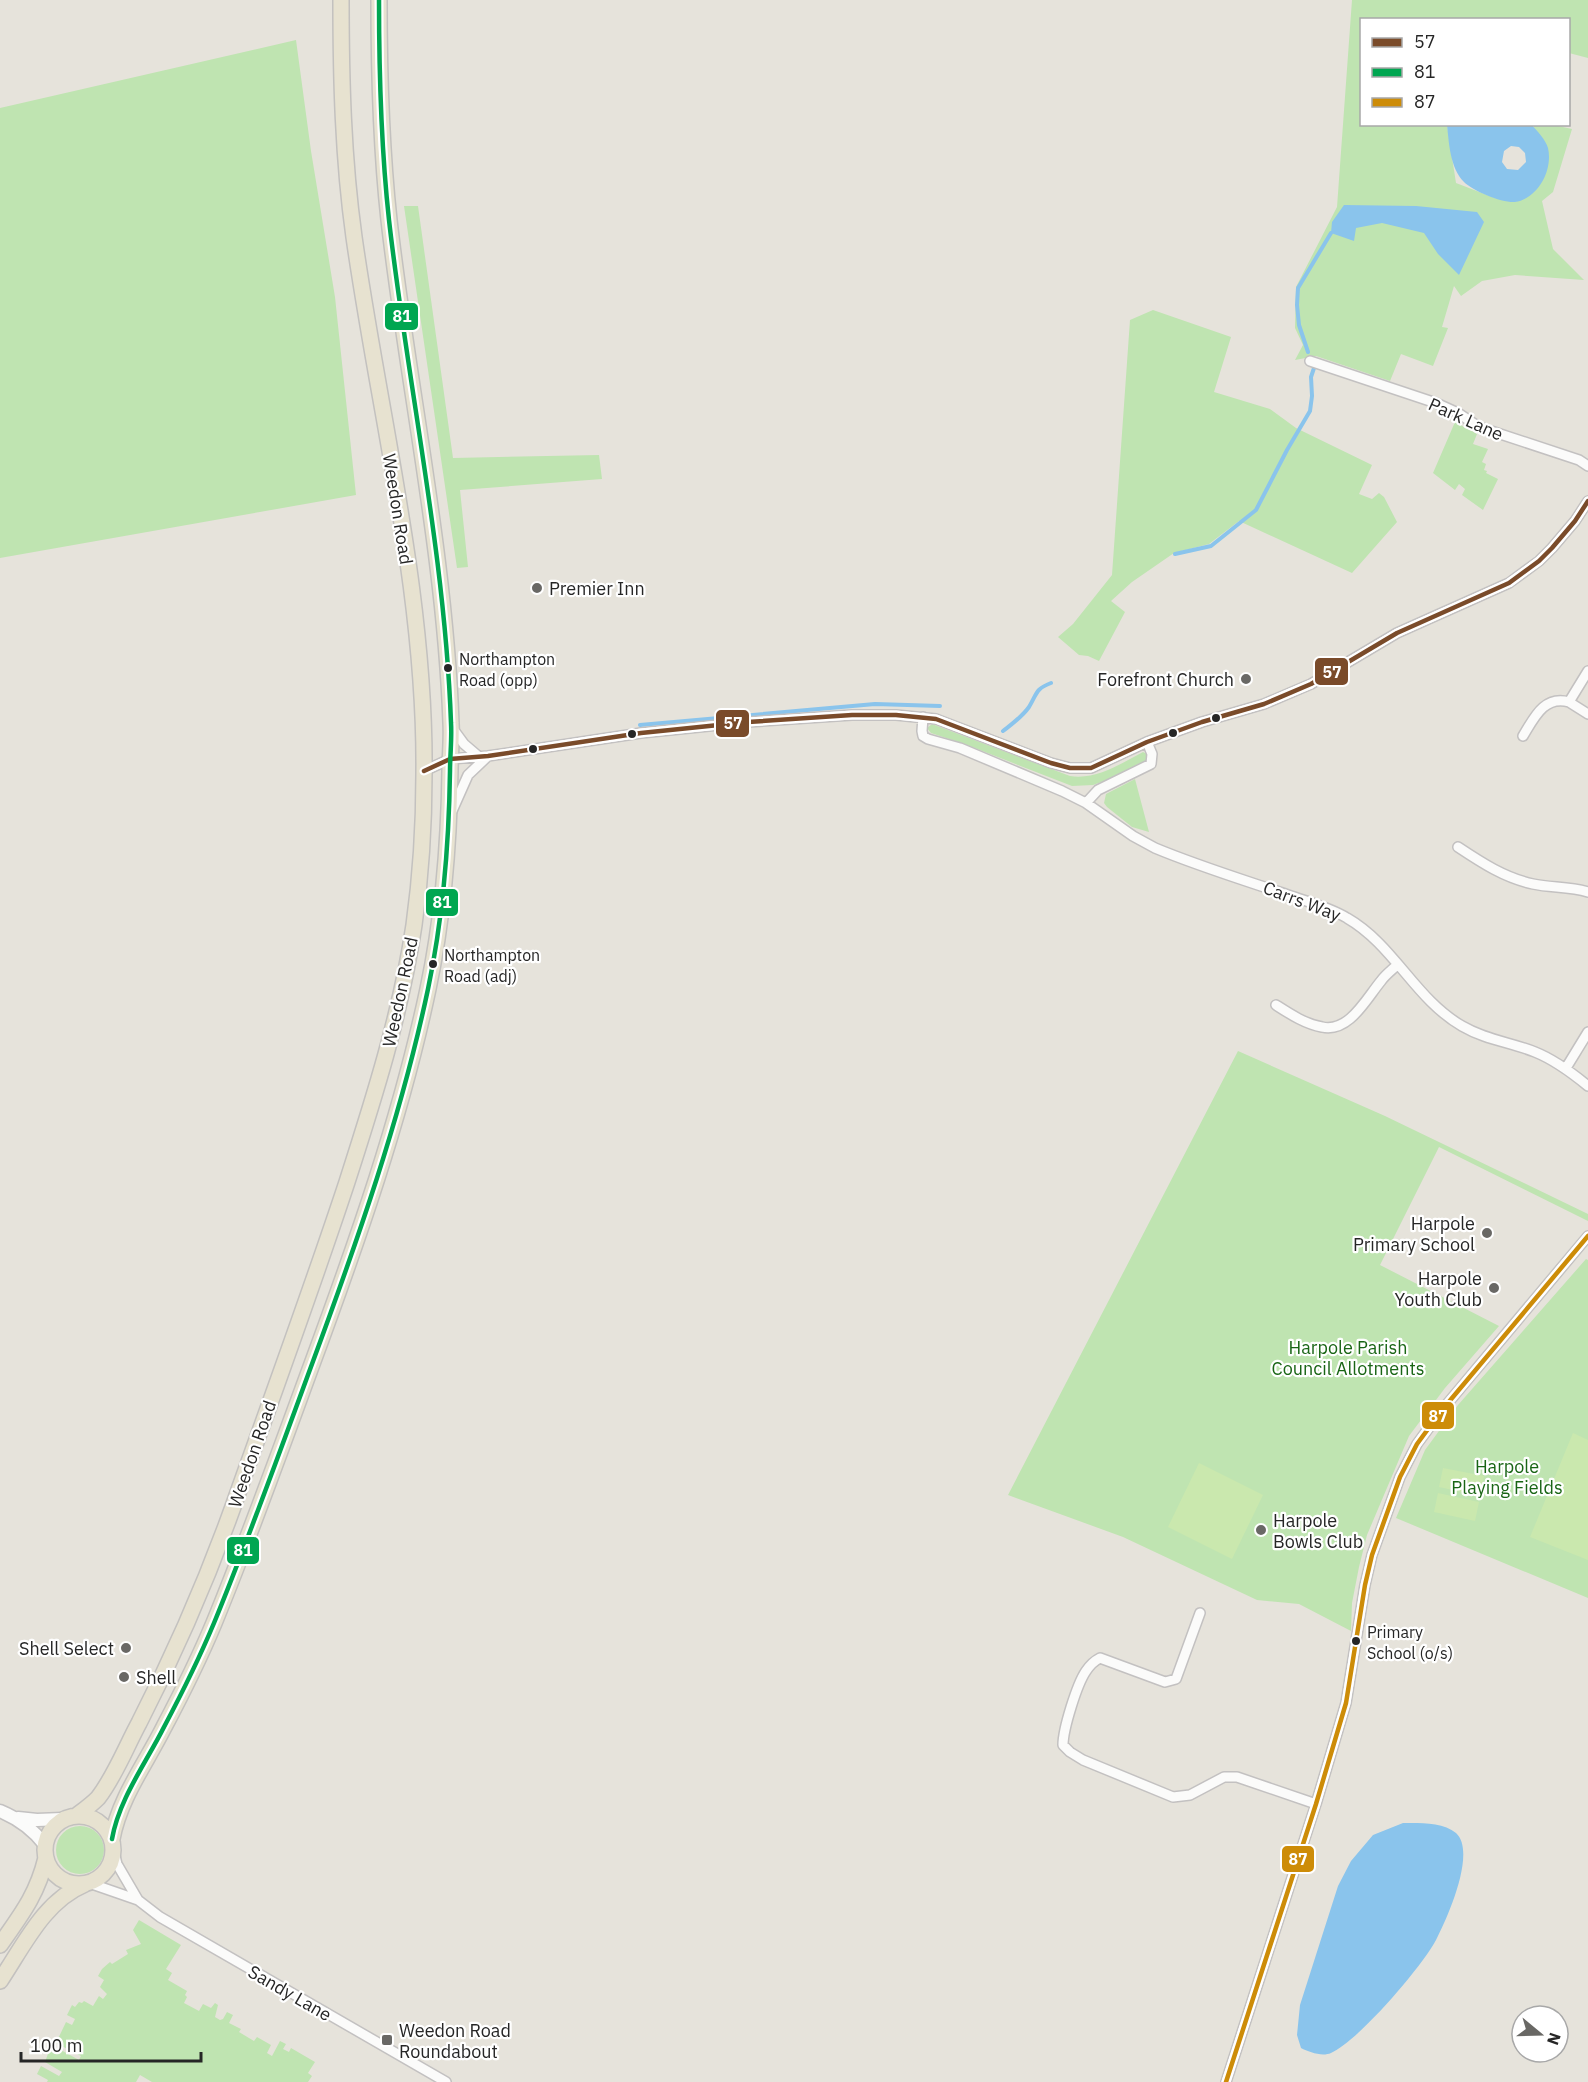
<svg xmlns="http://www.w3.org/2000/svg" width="1588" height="2082" viewBox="0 0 1588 2082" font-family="'IBM Plex Sans',sans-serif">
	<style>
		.green { fill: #bfe4b1 }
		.pitch { fill: #cae8ae }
		.water { fill: #8ac4ec; fill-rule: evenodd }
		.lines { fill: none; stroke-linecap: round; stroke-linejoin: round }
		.stream { stroke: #8ac4ec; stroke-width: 4 }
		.minor-casing { stroke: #c3c1c1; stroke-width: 12 }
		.tertiary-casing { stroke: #c3c1c1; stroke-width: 15 }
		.trunk-casing { stroke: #c3c1bf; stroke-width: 18 }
		.minor { stroke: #fbfbfa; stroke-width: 9 }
		.tertiary { stroke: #fbfbfa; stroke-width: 12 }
		.trunk { stroke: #e7e2d0; stroke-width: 15 }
		.bus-1-casing { stroke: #fff; stroke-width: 9 }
		.bus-2-casing { stroke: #fff; stroke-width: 9 }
		.bus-3-casing { stroke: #fff; stroke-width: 9 }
		.bus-1 { stroke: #7a4b2a; stroke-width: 4.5 }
		.bus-2 { stroke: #00a651; stroke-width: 4.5 }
		.bus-3 { stroke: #cd8c08; stroke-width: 4.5 }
		.poi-dot { fill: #696865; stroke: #fff; stroke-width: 2 }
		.bus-dot { fill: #262626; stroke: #fff; stroke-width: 2 }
		.labels { text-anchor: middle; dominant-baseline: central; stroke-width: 4.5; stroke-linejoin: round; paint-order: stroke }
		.bus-label { font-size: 16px; fill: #262626; stroke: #fff; text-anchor: start }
		.street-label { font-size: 18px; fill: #262626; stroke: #fff }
		.poi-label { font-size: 18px; fill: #262626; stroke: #fff; text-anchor: start }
		.park-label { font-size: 18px; fill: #196515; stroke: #fff }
		.line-badge { stroke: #fff; stroke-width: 2 }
		.badge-label { font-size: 16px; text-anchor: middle; font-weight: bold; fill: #fff }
	</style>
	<rect width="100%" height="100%" fill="#e6e3db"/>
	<!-- green -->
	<path class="green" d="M1352,0h236v58l-19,-5 -1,-33h-206v104l85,1 9,58 39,15 20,4 15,-8 4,-68 -2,-1h22l18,4 -19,63 -11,9 11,48 31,31 -69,-5 -33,6 -21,15 -7,-10 -12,41 6,1 -15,38 -32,-12 -11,27 -74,-25 -21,4 8,-15 -8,-17 1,-41 41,-80z
		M296,40l15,111 24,146 21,198 -356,63v-450z
		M404,206h14l35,252 146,-3 3,24 -142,11 8,77 -11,1z
		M1153,310l78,27 -17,55 56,17 26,19 76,37 -13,29 13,5 7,-6 5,4 13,25 -45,51 -113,-52 -30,23 -35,9 -42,29 -21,19 14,11 -26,49 -11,-5 -9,-1 -21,-18 15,-13 39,-49 18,-255z
		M1455,422l22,12 -4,10 15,5 -6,13 4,2 -2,6 3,1 -1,2 12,6 -15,31 -21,-15 3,-6 -6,-5 -4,6 -22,-17z
		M932,724l138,52c27,4 50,-12 73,-24l6,3v4l-31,17 -25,9 -21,1 -105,-41 -36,-12 -4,-5z
		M1135,779l14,53 -17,-5 -25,-20 -3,-4 2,-9z
		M1238,1051l147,65 203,98v7l-149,-74 -59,118 119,61 -54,62 -36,48 -42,99 -8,32 -7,36 -1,28 -52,-27 -42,-4 -134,-63 -115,-42z
		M1586,1259l2,1v338l-192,-80 29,-68 33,-45z
		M56 1850a24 24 0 1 1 48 0a24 24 0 1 1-48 0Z
		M139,1920l42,25 -15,24 6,4 -4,7 19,11 -2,4 2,2 -3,6 15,8 4,-7 8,4 4,-5 3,2 -3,12 5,3 3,-1 4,-7 6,3 -4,8 12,6 -2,3 15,9 3,-4 14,8 -4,8 5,3 8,-15 6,3 -3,5 6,3 2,-4 24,14 -7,11 4,3 -4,6h-156l-12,-7 -4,7h-89l1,-2 -11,-6 4,-8 18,10 3,-4 -17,-10 4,-11 5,2 1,-2 3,2 1,-4 20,11 2,-4 -25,-13 10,-21 6,3 3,-6 -8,-4 5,-10 3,2 4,-5 3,1 2,-2 9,5 6,-10 4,3 4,-5 -7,-7 4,-7 -6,-4 4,-7 8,-7 2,2 16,-10 -2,-4 15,-6 -8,-14z"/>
	<!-- pitch -->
	<path class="pitch" d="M1573,1433l15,7v120l-58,-23z
		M1199,1463l64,32 -31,64 -64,-32z
		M1443,1468l41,8 -4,20 -41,-9z
		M1438,1493l41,9 -4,19 -41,-9z"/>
	<!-- water -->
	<path class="water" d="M1447,125h85c5,6 14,15 16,23 5,21 -9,50 -33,54 -13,1 -42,-11 -51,-20 -14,-14 -15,-39 -17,-57zM1511,146l8,1 6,6 1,9 -8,8 -11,-1 -5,-7 2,-11z
		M1344,205l72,1 61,6 7,10 -25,53 -21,-21 -14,-21 -42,-10 -26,5 -2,13 -23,-8 1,-11z
		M1403,1823c17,0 40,-1 53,10 21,19 -9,86 -20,107 -15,28 -78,101 -105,113 -9,4 -22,-1 -30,-5l-4,-13 3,-30 38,-119 13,-25 22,-26z"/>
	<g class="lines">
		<!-- stream -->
		<path class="stream" d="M1308,352l-9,-27 -2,-20 1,-17 33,-55
			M1175,554l36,-8 45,-36 31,-60 23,-39 2,-15 -1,-19 3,-9
			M640,725l235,-21 65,2
			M1003,731c9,-7 19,-14 26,-24 8,-13 6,-18 22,-24"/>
		<defs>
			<path id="minor" d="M1310,361l126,42 22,10 21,14 100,33 9,6
				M1569,702l19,12
				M923,717l-1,14 1,5 5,3 32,9 102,43 24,12 47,33 22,12c43,18 89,32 133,47 20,7 41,12 59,23 47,27 68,81 115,108 24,14 48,16 73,26 20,8 36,20 53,34
				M453,729l11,15 14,12
				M1523,736c11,-18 21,-41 46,-34l19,-31
				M424,771l26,-12 38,-3 153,-23 107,-11 104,-7h44l40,4 115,44 19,5h21l56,-26 55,-20 62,-18 47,-20 86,-51 112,-50 30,-22 13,-13 23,-27 13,-20
				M1086,803l12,-13 53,-26 1,-10 -5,-12
				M452,811l16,-36 20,-19
				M1458,847c24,16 47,31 75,37 18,4 37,2 55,8
				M1276,1005c14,9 29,19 46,22 27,6 44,-28 59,-46 4,-6 11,-11 16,-16
				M1566,1068l22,-36
				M1200,1613l-24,66 -11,3 -65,-24c-6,3 -10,7 -14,13 -9,13 -23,58 -23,74l7,7 13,8 90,37 17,-2 34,-18h13l79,27
				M114,1852l3,12 21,36 22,17 286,165
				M89,1883l49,17
				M1226,2082l90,-278 30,-101 19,-118 7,-30 28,-78 17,-33 25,-34 146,-174"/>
			<path id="tertiary" d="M0,1811c19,8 33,18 45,34
				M18,1818l19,2 25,-1"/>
			<path id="trunk" d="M45 1850a34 34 0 1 1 68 0a34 34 0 1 1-68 0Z
				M76,1816c8,-6 15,-11 22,-18 17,-22 28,-51 41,-75 39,-76 73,-155 101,-236 36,-101 73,-202 107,-305 27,-84 54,-169 67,-257 7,-50 10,-101 10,-151 2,-180 -45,-360 -70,-537 -11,-79 -13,-158 -13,-237
				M112,1839c7,-40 34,-76 52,-112 18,-34 35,-68 50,-104 35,-85 66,-172 98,-259 45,-122 89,-247 116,-375 15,-71 21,-145 22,-218 0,-16 2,-32 1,-48 -6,-169 -43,-336 -62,-503 -8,-73 -10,-147 -10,-220
				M0,1945c21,-30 37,-50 46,-87
				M0,1981c24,-36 44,-80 85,-97"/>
		</defs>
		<!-- minor casing -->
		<use href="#minor" class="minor-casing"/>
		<!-- tertiary casing -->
		<use href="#tertiary" class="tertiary-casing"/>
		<!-- trunk casing -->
		<use href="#trunk" class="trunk-casing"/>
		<!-- minor -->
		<use href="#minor" class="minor"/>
		<!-- tertiary -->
		<use href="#tertiary" class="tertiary"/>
		<!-- trunk -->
		<use href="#trunk" class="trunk"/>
		<defs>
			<path id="bus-1" d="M424,771l26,-12 38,-3 153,-23 107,-11 104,-7h44l40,4 115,44 19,5h21l56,-26 55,-20 62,-18 47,-20 86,-51 112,-50 30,-22 13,-13 23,-27 13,-20"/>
			<path id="bus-2" d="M112,1839c7,-40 34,-76 52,-112 18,-34 35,-68 50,-104 35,-85 66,-172 98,-259 45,-122 89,-247 116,-375 15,-71 21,-145 22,-218 0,-16 2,-32 1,-48 -6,-169 -43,-336 -62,-503 -8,-73 -10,-147 -10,-220"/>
			<path id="bus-3" d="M1226,2082l90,-278 30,-101 19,-118 7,-30 28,-78 17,-33 25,-34 146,-174"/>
		</defs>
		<!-- bus-1 casing -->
		<use href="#bus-1" class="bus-1-casing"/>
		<!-- bus-2 casing -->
		<use href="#bus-2" class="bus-2-casing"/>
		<!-- bus-3 casing -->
		<use href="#bus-3" class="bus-3-casing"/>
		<!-- bus-1 -->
		<use href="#bus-1" class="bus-1"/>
		<!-- bus-2 -->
		<use href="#bus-2" class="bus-2"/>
		<!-- bus-3 -->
		<use href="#bus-3" class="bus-3"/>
	</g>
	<!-- markers -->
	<g class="poi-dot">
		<circle cx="537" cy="588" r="6"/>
		<circle cx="1246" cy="679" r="6"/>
		<circle cx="1487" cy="1233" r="6"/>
		<circle cx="1494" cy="1288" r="6"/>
		<circle cx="1261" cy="1530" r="6"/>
		<circle cx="126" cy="1648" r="6"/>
		<circle cx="124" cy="1677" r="6"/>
		<rect x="381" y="2034" width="12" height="12" rx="3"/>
	</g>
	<g class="bus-dot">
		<circle cx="448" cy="668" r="5"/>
		<circle cx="1216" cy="718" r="5"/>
		<circle cx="1173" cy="733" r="5"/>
		<circle cx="632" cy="734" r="5"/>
		<circle cx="533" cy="749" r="5"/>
		<circle cx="433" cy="964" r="5"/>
		<circle cx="1356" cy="1641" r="5"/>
	</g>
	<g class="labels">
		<!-- bus labels -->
		<g class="bus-label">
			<text x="459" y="659">Northampton<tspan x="459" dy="21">Road (opp)</tspan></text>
			<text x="444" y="955">Northampton<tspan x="444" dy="21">Road (adj)</tspan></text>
			<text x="1367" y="1632">Primary<tspan x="1367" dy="21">School (o/s)</tspan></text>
		</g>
		<!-- street labels -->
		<g class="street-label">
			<text transform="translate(1466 419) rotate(24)">Park Lane</text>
			<text transform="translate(398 509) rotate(81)">Weedon Road</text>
			<text transform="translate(1302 901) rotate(21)">Carrs Way</text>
			<text transform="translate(400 992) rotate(-78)">Weedon Road</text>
			<text transform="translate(252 1454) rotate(-71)">Weedon Road</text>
			<text transform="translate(290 1993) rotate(30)">Sandy Lane</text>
		</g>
		<!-- poi labels -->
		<g class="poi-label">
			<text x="549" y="588">Premier Inn</text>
			<text x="1234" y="679" text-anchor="end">Forefront Church</text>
			<text x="1475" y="1223" text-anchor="end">Harpole<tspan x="1475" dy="21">Primary School</tspan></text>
			<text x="1482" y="1278" text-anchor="end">Harpole<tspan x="1482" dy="21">Youth Club</tspan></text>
			<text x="1273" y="1520">Harpole<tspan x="1273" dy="21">Bowls Club</tspan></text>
			<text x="114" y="1648" text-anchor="end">Shell Select</text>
			<text x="136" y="1677">Shell</text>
			<text x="399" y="2030">Weedon Road<tspan x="399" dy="21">Roundabout</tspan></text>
		</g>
		<!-- park labels -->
		<g class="park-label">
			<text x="1348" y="1347">Harpole Parish<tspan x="1348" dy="21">Council Allotments</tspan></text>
			<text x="1507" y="1466">Harpole<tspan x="1507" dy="21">Playing Fields</tspan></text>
		</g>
	</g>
	<g class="line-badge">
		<rect x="384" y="302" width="35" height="29" rx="6" fill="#00a651"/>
		<rect x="1314" y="657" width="35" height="29" rx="6" fill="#7a4b2a"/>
		<rect x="715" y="709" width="35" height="29" rx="6" fill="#7a4b2a"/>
		<rect x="425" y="888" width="34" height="29" rx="6" fill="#00a651"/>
		<rect x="1421" y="1401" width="34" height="29" rx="6" fill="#cd8c08"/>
		<rect x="226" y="1536" width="34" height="29" rx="6" fill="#00a651"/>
		<rect x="1281" y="1845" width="34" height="28" rx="6" fill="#cd8c08"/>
	</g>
	<g class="badge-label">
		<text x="402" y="322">81</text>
		<text x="1332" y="678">57</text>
		<text x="733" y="729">57</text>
		<text x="442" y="908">81</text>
		<text x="1438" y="1422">87</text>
		<text x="243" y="1556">81</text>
		<text x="1298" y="1865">87</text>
	</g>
	<!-- legend -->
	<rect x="1360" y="18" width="210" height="108" fill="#ffffff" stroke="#a8a8a8" stroke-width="1.5"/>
	<rect x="1372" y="38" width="30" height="9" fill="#7a4b2a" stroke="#a8a8a8" stroke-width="1.5"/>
	<text x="1414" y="48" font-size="18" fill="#262626">57</text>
	<rect x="1372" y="68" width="30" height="9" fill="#00a651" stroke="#a8a8a8" stroke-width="1.5"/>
	<text x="1414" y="78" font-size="18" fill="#262626">81</text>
	<rect x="1372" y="98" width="30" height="9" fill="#cd8c08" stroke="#a8a8a8" stroke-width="1.5"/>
	<text x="1414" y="108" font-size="18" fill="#262626">87</text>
	<!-- north arrow -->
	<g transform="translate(1540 2034) rotate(109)"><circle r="28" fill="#ffffff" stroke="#a8a8a8" stroke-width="1.5"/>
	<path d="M0-4.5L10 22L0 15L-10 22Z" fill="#696865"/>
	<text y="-9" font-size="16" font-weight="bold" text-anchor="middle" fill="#262626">N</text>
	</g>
	<!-- scale -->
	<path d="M21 2052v9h180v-9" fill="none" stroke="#262626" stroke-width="3"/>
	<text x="30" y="2052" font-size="18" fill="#262626" stroke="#ffffff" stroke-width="4.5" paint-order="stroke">100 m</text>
</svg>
